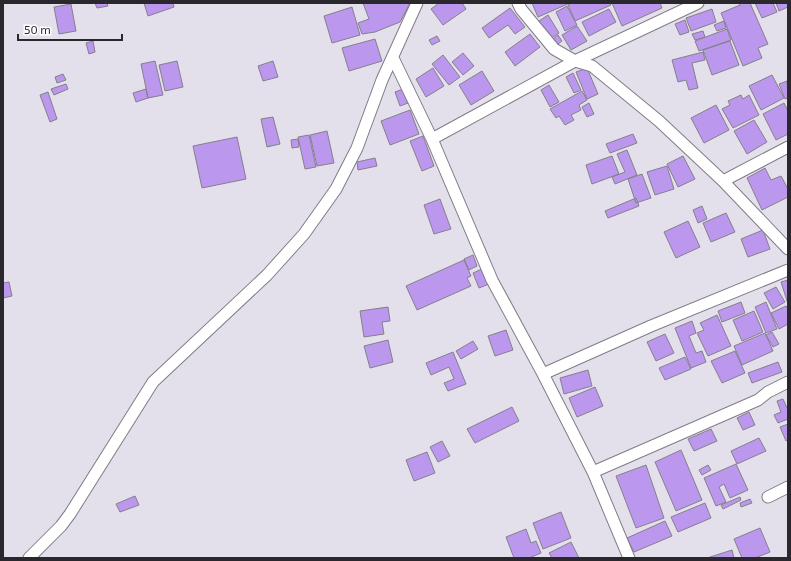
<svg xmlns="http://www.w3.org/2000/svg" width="791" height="561" viewBox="0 0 791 561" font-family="'Exo 2',sans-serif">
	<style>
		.building { fill: #bb97ed; stroke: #84808b }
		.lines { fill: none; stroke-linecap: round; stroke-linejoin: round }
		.minor-casing { stroke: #807c87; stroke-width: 13 }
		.minor { stroke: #fff; stroke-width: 11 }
	</style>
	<rect width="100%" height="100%" fill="#e4e0eb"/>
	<!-- building -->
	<path class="building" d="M95,3h12l1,3 -11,2z
		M144,3h29l1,4 -26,9z
		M363,3h47l-10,19 -25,10 -13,2 -4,-11 11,-4z
		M439,3h23l4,6 -23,16 -12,-16z
		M532,3h38l-32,14z
		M572,3h38l1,2 -36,16 -7,-16z
		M612,3h48l2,5 -40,18z
		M739,3h11l18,41 -10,4 4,10 -19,8 -22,-53 19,-8z
		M755,3h18l4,9 -15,6z
		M776,3h12v4l-9,4z
		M71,4l5,27 -17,3 -5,-27z
		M567,6l10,19 -12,6 -9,-19z
		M352,7l8,28 -28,8 -8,-27z
		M510,8l15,19 -10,7 -7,-9 -19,13 -7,-10z
		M609,9l7,13 -27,14 -7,-14z
		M712,9l4,13 -25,9 -5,-13z
		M548,15l11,18 -9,6 -11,-18z
		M685,20l4,12 -9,3 -5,-11z
		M724,21l2,7 -9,3 -3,-6z
		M577,26l10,15 -16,9 -9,-15z
		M727,29l4,11 -32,11 -4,-10z
		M703,31l2,6 -10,3 -3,-6z
		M530,34l10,13 -25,19 -10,-14z
		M558,35l4,6 -5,4 -4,-6z
		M437,36l3,5 -8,4 -3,-5z
		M375,39l7,22 -33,10 -7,-23z
		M93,41l2,11 -6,2 -3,-11z
		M730,41l9,24 -27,10 -9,-25z
		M703,52l2,8 -13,3 6,25 -9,2 -3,-10 -8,2 -6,-22z
		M463,53l11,13 -11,9 -11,-13z
		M443,55l17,22 -11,8 -17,-21z
		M155,61l8,34 -15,3 -7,-34z
		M177,61l6,26 -18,4 -6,-26z
		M273,61l5,16 -15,4 -5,-15z
		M433,68l11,18 -18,11 -10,-18z
		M587,68l11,26 -11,5 -11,-27z
		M482,71l12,20 -23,14 -12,-20z
		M573,73l8,17 -7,3 -8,-16z
		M63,74l3,6 -9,3 -2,-6z
		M772,75l12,23 -23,12 -12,-24z
		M787,81l1,17 -3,1 -6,-15z
		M66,84l2,5 -14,6 -3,-6z
		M549,85l10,17 -9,5 -9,-17z
		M146,89l2,9 -12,4 -3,-9z
		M403,89l5,14 -8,3 -5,-14z
		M582,91l5,9 -8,5 2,5 -10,5 3,5 -9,5 -6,-9 -3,2 -6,-9z
		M48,92l9,27 -7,3 -10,-27z
		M741,95l2,4 6,-4 10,20 -26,13 -11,-19 8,-4 -2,-4z
		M589,103l5,11 -7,3 -5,-10z
		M784,103l4,8v23l-12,6 -13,-26z
		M716,105l13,25 -25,13 -13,-25z
		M410,110l9,24 -29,11 -9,-24z
		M273,117l7,27 -13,3 -6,-28z
		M754,120l13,22 -20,12 -13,-23z
		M327,131l7,32 -17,3 -7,-31z
		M633,134l4,9 -27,10 -4,-9z
		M309,135l7,32 -11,2 -7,-32z
		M423,136l11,30 -12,5 -12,-30z
		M237,137l9,42 -44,9 -9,-42z
		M298,139l1,8 -7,1 -1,-8z
		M627,150l10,25 -22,9 -3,-7 13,-5 -8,-18z
		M612,156l7,18 -27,10 -6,-19z
		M683,156l12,23 -17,8 -11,-23z
		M375,158l2,8 -19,4 -1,-8z
		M667,166l7,23 -19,6 -8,-23z
		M765,168l6,12 10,-4 7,13v8l-26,13 -15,-32z
		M642,174l9,24 -15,5 -8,-24z
		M636,198l3,8 -31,12 -3,-7z
		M440,199l11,30 -17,5 -10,-29z
		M702,206l5,13 -9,4 -5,-13z
		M726,213l9,19 -24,10 -8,-19z
		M688,221l12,26 -24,11 -12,-26z
		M763,230l7,19 -22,8 -7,-18z
		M473,255l4,11 -8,4 -5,-11z
		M464,260l7,16 -4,2 4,8 -54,24 -11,-24z
		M482,269l7,15 -10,4 -6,-15z
		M788,280v24l-7,-22z
		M9,282l3,14 -9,2v-15z
		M776,287l9,15 -12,7 -9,-16z
		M741,302l4,11 -23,9 -4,-11z
		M766,302l11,27 -11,4 -11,-26z
		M786,306l2,3v15l-9,5 -8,-16z
		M388,307l2,14 -8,1 2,12 -20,3 -4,-26z
		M754,311l9,21 -21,9 -9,-21z
		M717,315l14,31 -23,10 -11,-23 7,-3 -4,-7z
		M692,321l4,12 -7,3 7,17 6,-2 4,11 -15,6 -16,-40z
		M506,330l7,20 -18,6 -7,-20z
		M772,332l7,12 -6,3 -7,-12z
		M765,333l8,18 -31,14 -8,-19z
		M665,334l9,19 -18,8 -9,-19z
		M388,340l5,22 -23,6 -6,-22z
		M473,341l5,8 -17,10 -5,-8z
		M735,351l10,22 -23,10 -11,-22z
		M453,352l13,32 -18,7 -4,-8 10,-4 -5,-12 -18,8 -5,-12z
		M685,357l6,12 -26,11 -6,-12z
		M778,362l4,10 -30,11 -4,-10z
		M588,370l4,16 -28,8 -4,-16z
		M595,387l8,19 -26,11 -8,-19z
		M783,399l5,11v9l-10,4 -4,-8 7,-3 -4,-11z
		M512,407l7,14 -44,22 -8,-14z
		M749,412l6,13 -12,5 -6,-12z
		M788,424v16l-2,1 -6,-14z
		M711,429l6,12 -23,10 -6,-12z
		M759,438l7,13 -29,13 -6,-13z
		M442,441l8,15 -12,6 -8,-15z
		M681,450l21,50 -26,11 -21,-49z
		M427,452l8,21 -21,8 -8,-21z
		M736,464l12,26 -18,8 -6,-14 -5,3 7,15 -10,4 -12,-28z
		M646,465l18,53 -28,10 -20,-52z
		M708,465l3,5 -9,5 -3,-5z
		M135,496l4,9 -19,7 -4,-8z
		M740,497l1,3 -18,9 -2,-4z
		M750,499l2,4 -11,4 -1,-4z
		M705,503l6,15 -33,14 -7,-15z
		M561,512l10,26 -28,11 -10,-26z
		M665,521l7,15 -38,16 -7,-14z
		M760,528l10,24 -15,6h-13l-8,-19z
		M526,529l5,14 5,-2 5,12 -12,5h-15l-8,-21z
		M571,542l8,16h-27l-3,-5z
		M732,550l2,8h-27z"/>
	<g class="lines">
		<defs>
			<path id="minor" d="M518,3l3,6 33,40 21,12 17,5 67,55 64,60 65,68
				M393,58l39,81 60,141 51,94 50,98 36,86
				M432,139l143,-78 123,-58
				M723,181l65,-34
				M543,374l108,-48 137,-56
				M593,472l165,-72 10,-8 20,-10
				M768,497l20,-10
				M29,558l32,-32 9,-12 83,-132 114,-107 37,-41 32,-45 21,-41 25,-68 35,-77"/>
		</defs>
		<!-- minor casing -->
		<use href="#minor" class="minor-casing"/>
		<!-- minor -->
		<use href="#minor" class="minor"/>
	</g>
	<!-- border -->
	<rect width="791" height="561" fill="none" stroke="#2a282d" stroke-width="8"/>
	<!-- scale -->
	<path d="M18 34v6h104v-6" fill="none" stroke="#2a282d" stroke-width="2"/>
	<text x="24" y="34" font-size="12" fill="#2a282d" stroke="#ffffff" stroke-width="3" paint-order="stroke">50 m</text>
</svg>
